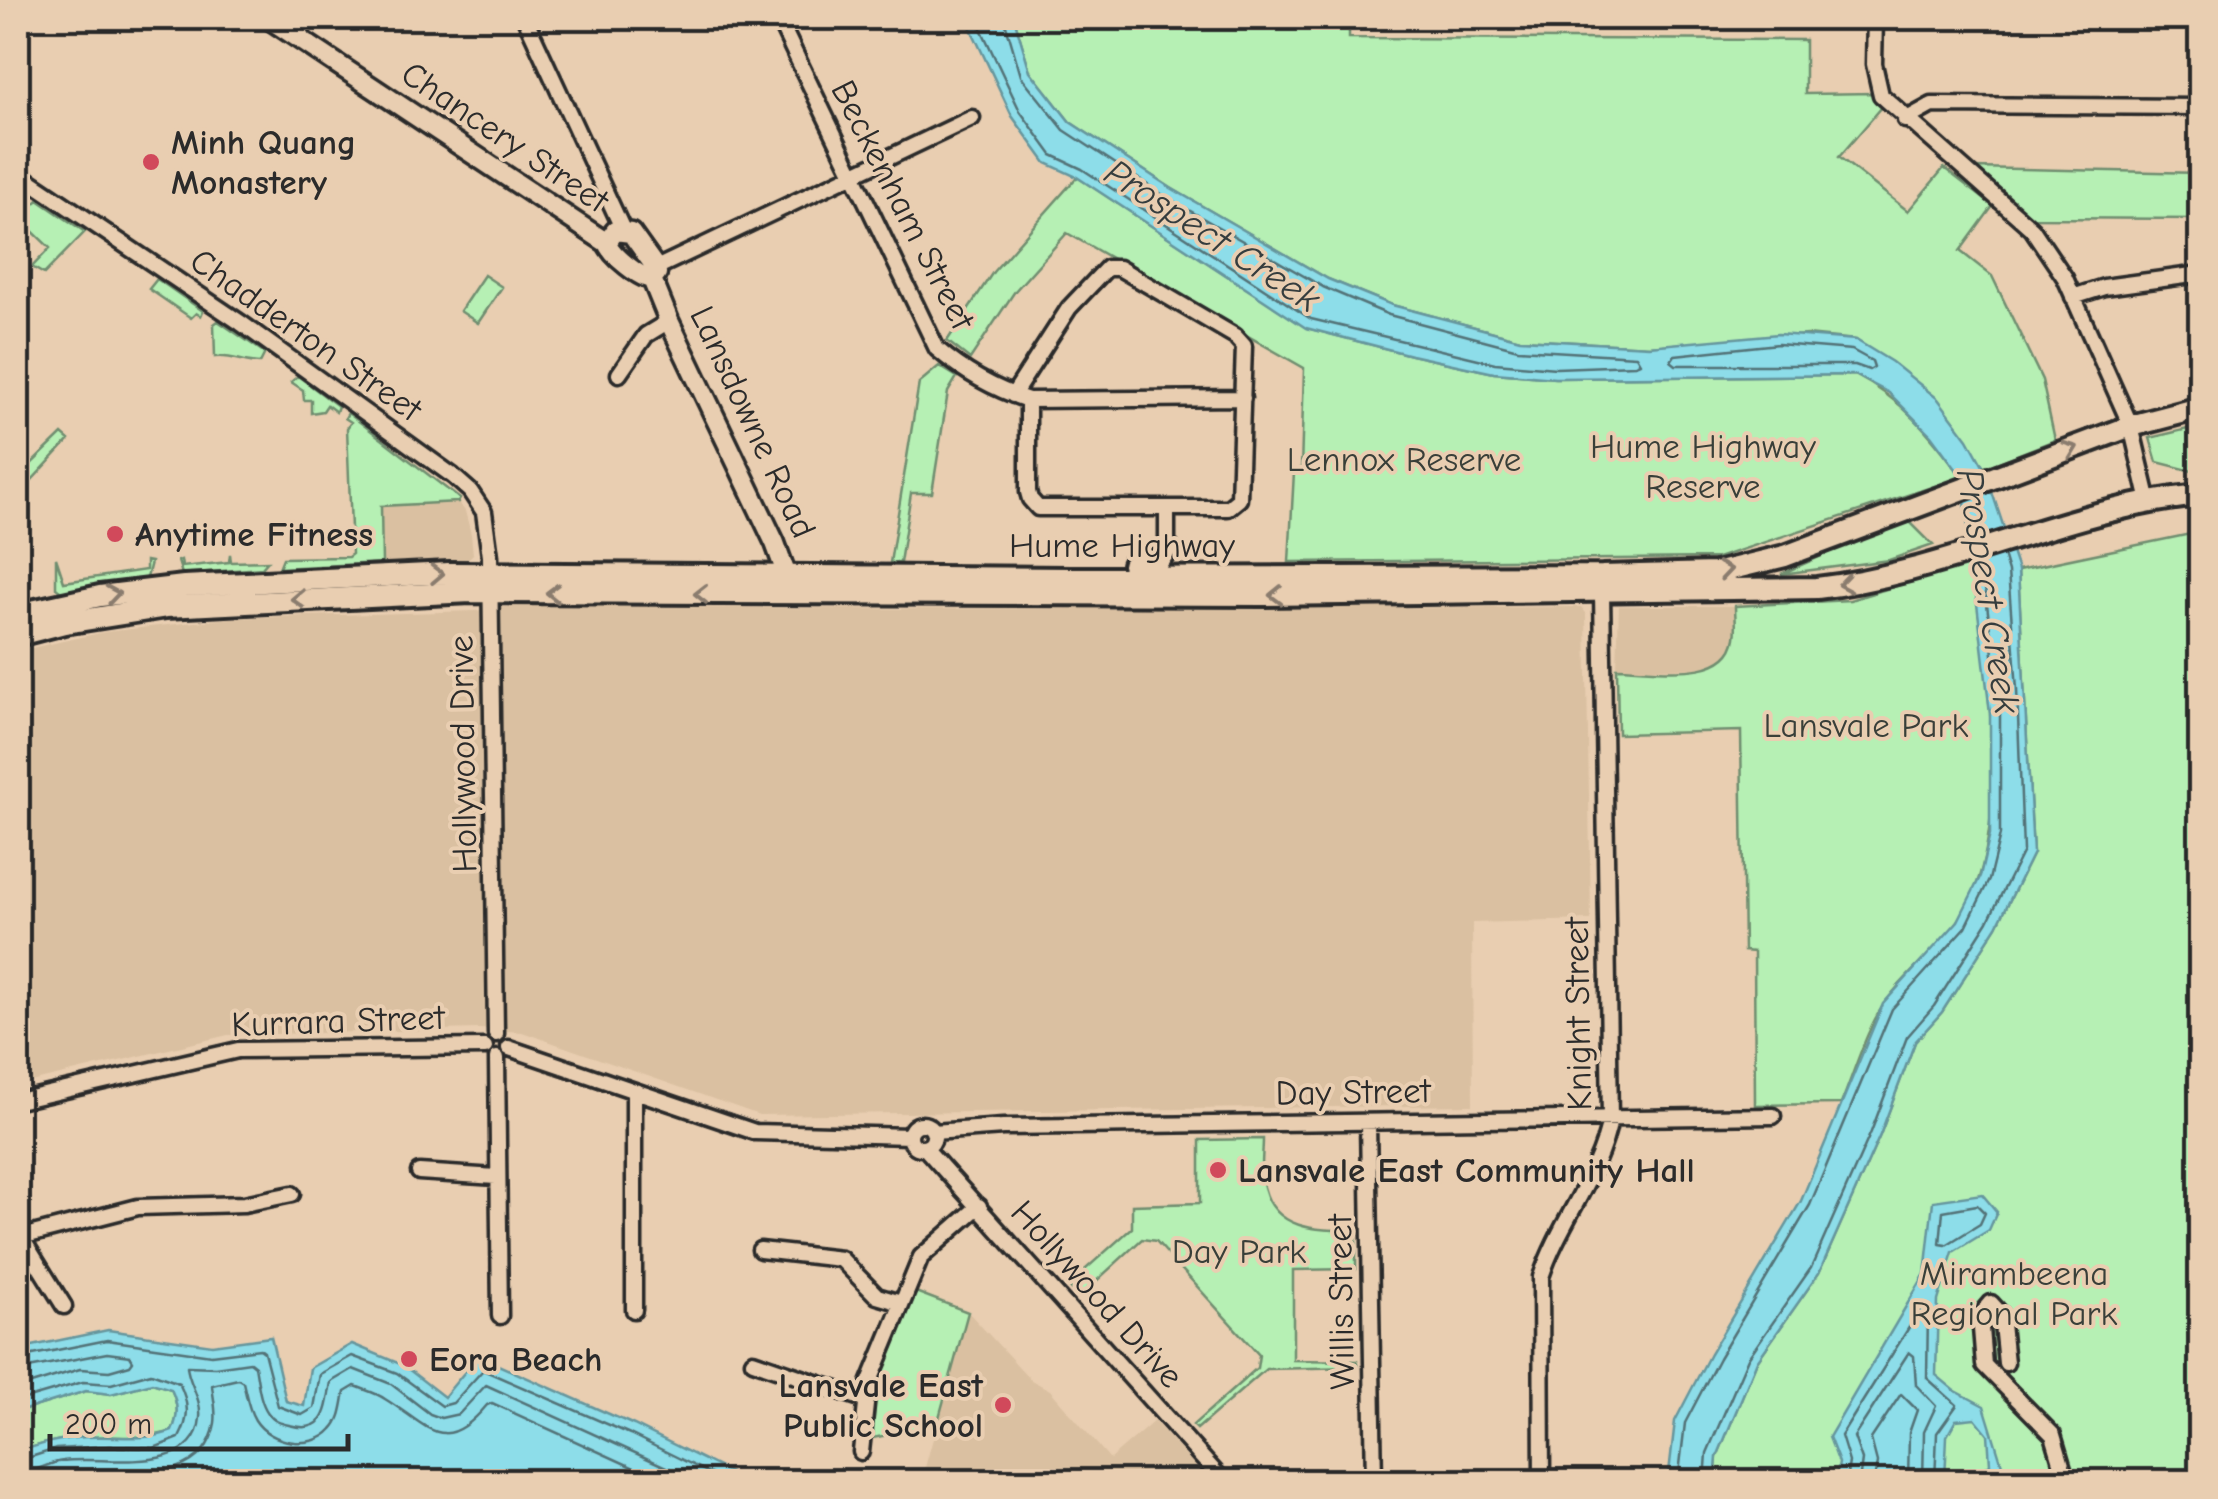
<svg xmlns="http://www.w3.org/2000/svg" width="2218" height="1499" viewBox="0 0 2218 1499" font-family="'Comic Neue',sans-serif">
	<style>
		.built { fill: #dac0a1 }
		.green { fill: #b6f0b4; stroke: #708e70; stroke-width: 2.5 }
		.water { fill: #8ddde9; stroke: #66969d; stroke-width: 2.5 }
		.lines { fill: none; stroke-linecap: round; stroke-linejoin: round }
		.shore { stroke: #527277; stroke-width: 2.5 }
		.minor-casing { stroke: #2b2b2b; stroke-width: 21 }
		.major-casing { stroke: #2b2b2b; stroke-width: 25 }
		.highway-casing { stroke: #2b2b2b; stroke-width: 28 }
		.minor { stroke: #e9ceb1; stroke-width: 14 }
		.major { stroke: #e9ceb1; stroke-width: 18 }
		.highway { stroke: #e9ceb1; stroke-width: 20 }
		.oneway { stroke: #8a7c6e }
		.poi-dot { fill: #d1495b; stroke: #e9ceb1; stroke-width: 4 }
		.labels { text-anchor: middle; dominant-baseline: central; stroke-width: 8; stroke-linejoin: round; paint-order: stroke }
		.street-label { font-size: 35px; fill: #2b2b2b; stroke: #e9ceb1 }
		.poi-label { font-size: 35px; font-weight: bold; fill: #2b2b2b; stroke: #e9ceb1; text-anchor: start }
		.park-label { font-size: 35px; fill: #393f39; stroke: #e9ceb1 }
		.water-label { font-size: 38px; font-style: italic; fill: #353d3e; stroke: #e9ceb1 }
	</style>
	<rect width="100%" height="100%" fill="#e9ceb1"/>
	<filter id="ink" filterUnits="userSpaceOnUse"><feTurbulence type="fractalNoise" baseFrequency=".01" numOctaves="2"/><feDisplacementMap in="SourceGraphic" scale="20" xChannelSelector="R" yChannelSelector="G"/><feConvolveMatrix kernelMatrix="1 2 1 2 8 2 1 2 1" color-interpolation-filters="sRGB"/></filter>
	<g filter="url(#ink)">
		<!-- built -->
		<path class="built" d="M458,502l7,9 6,23 2,20 -6,6 -85,3 -1,-57z
			M513,606l382,3 686,-2 5,6 5,307 -119,3 1,182 -714,10 -237,-83 -42,-3 -252,6 -210,50v-434l86,-19 127,-14 244,-7z
			M1619,606h116v33l-6,15 -21,15 -91,-1z
			M968,1312l63,68 19,10 60,69 44,-38 55,60 -288,1z"/>
		<!-- green -->
		<path class="green" d="M1014,18h335v20l456,2v54l71,-1 6,14 -43,50 69,54 36,-43 49,38 -33,45 32,25 50,104 13,60 -71,28 -29,-45 -99,-83 -49,-5 -158,11 -129,-7 -128,-34 -64,-26 -157,-91 -101,-66 -40,-51z
			M1972,168l228,5v46l-170,-1z
			M1077,177l230,151 104,27 83,18 61,5 300,-3c48,25 75,58 107,102l-245,81 -428,4 5,-90 7,-1 3,-103 -237,-135 -52,58 -45,68 -23,-18 46,-69z
			M38,200l47,32 -41,42 -12,-7 18,-19 -31,-30z
			M484,275l18,12 -24,36 -18,-12z
			M157,279l46,32 -2,5 -5,-3 -5,5 -42,-29z
			M218,321l47,32 -5,10c-17,0 -27,-8 -45,-6l-1,-33z
			M939,366l18,11 -9,15 -16,101h-21l-11,70h-10l29,-180z
			M298,376l40,30 -2,6 -9,-7 -4,6 -12,2v-13h-7l-1,-10 -12,-8z
			M348,413l112,86 -2,3 -77,4 1,57 -103,5 4,-10 65,-1 4,-3 -5,-126 4,-6 -6,-4z
			M2200,426v47l-43,-11 -7,-24z
			M62,434l7,6 -51,55v-24l3,3z
			M1906,518l27,27 -44,15 -108,14z
			M2200,532v949l-485,1 2,-25 40,-96 62,-88 61,-138 35,-93 27,-30 55,-86 36,-73 -15,-283z
			M230,554l1,8 37,-1 -6,7 -80,6 -4,-13 3,-1 1,7 47,-5z
			M56,558l8,24 82,-12v-9l5,1 -4,16 -86,14 -5,-4z
			M1972,563c12,98 46,273 -14,358 -20,29 -50,50 -71,79 -20,26 -33,73 -46,104l-86,1 -1,-153 -10,-1 -3,-220 -123,3 -1,-66c34,0 111,16 118,-30 2,-10 0,-22 0,-32l115,-6z
			M1263,1139c0,14 -3,34 1,48 11,45 56,43 92,43v39l-63,1v90l64,1v6l-91,2 -69,60 -4,-4 64,-57 2,-13 -103,-114 -14,-2 -63,58 -11,-12 64,-57v-23l68,-2v-63z
			M913,1291l55,21 -31,113 -64,13 2,-49z
			M152,1383l19,6c7,15 8,26 1,42 -28,10 -56,4 -86,6 -25,1 -45,7 -68,15v-40l68,-21 25,3z"/>
		<!-- water -->
		<path class="water" d="M966,18h48l16,53 40,51 101,66 157,91 64,26 128,34 129,7 129,-12 78,6 36,22 46,37 30,40 16,29 34,102 15,283 -36,73 -55,86 -27,30 -35,93 -61,138 -62,88 -40,96 -2,24h-47l7,-60 35,-67 91,-153 82,-197 75,-83 22,-44 10,-43v-121l-28,-236 -31,-42 -42,-42 -34,-18 -300,3 -61,-5 -83,-18 -105,-27 -229,-151 -31,-14 -34,-47z
			M1982,1194l15,18 -8,18 -36,22 -15,49 -2,74 18,15 30,16 23,75h-26l-3,-7 12,-10 -2,-30 -13,-16 -19,2 -9,16 -2,45h-109l3,-18 -10,-26 96,-163 8,-73z
			M108,1330l104,15 59,-8 15,64 18,5 6,-38 42,-24 51,21 41,32 34,-41 156,69 113,56h-729v-29c23,-8 43,-14 68,-15 30,-2 59,5 86,-6 7,-16 6,-27 -1,-42l-19,-6 -41,11 -25,-3 -68,21v-63z"/>
		<g class="lines">
			<!-- shore -->
			<path class="shore" d="M976,18l44,93 32,44 30,14 229,150 184,44 61,5 79,-3 5,-2 -4,-7 -118,-7 -129,-34 -66,-28 -157,-90 -102,-67 -43,-54 -17,-58
				M1778,344l74,6 20,11 2,6 -5,3 -14,-5h-179l-5,-4 4,-6z
				M1977,1205l8,8 -5,11 -34,21 -6,-1 3,-33z
				M18,1358l89,-18 104,15 49,-6 4,3 14,54 24,9 12,-7 6,-34 32,-18 45,17 45,33 11,-3 30,-33 147,64 97,48
				M18,1370l89,-17 23,3 3,5 -3,4 -21,6 -29,-2 -62,19
				M18,1401l65,-19 28,2 40,-11 28,10c10,20 11,35 0,55l-25,10 -44,-2 -54,3 -38,12
				M18,1474c16,-1 29,-11 45,-13 40,-6 132,17 137,-43 2,-20 -12,-35 -13,-52l28,1 35,-5 5,4c3,14 4,35 13,47 5,8 12,10 21,12 37,10 37,-15 42,-43l22,-13 38,15 39,30 11,4 18,-4 27,-29 213,97
				M47,1482c52,-19 155,17 168,-59 2,-12 -2,-26 -3,-38l26,-6 5,3c3,12 5,27 12,38 15,24 58,31 77,9 10,-10 10,-24 13,-37l10,-6c10,4 22,7 30,13 44,27 59,58 102,6l5,-2 173,79
				M1678,1482l7,-59 34,-65 91,-153 82,-196 74,-82 23,-47 11,-45v-122l-18,-151
				M1705,1482l2,-29 41,-95 63,-90 60,-136 36,-95 27,-31 54,-85 35,-70 -6,-162 -9,-117 -5,-17
				M1846,1482l3,-20 -8,-26 82,-131 5,5 -1,68 30,27 -20,28 -2,49
				M1859,1482l3,-22 -8,-23 55,-85 5,4 2,29 20,21 -12,26 -1,50
				M1874,1482l3,-20 -6,-23 30,-45 16,16 -8,23 -1,49"/>
			<defs>
				<path id="minor" d="M525,18l98,212
					M778,18l159,331c28,24 57,40 91,51l215,-2
					M1875,18l-1,46 7,31 151,134 33,49 66,148 18,76
					M296,37l12,-19
					M1905,120l27,-15 268,2
					M18,173l223,150 212,153 17,15 14,21 6,44 6,478
					M656,268l316,-150
					M2073,297l31,-10 96,-13
					M619,374l27,-39 23,-14
					M1013,395l56,-87 38,-40h12l116,68 9,10 -5,153 -11,9h-190l-8,-9 -2,-7v-92
					M1167,548v-40
					M509,1048l246,84 155,4
					M497,1058l3,258
					M634,1091v219
					M18,1101l220,-51 247,-3
					M1368,1122l6,360
					M910 1136a12 12 0 1 1 24 0a12 12 0 1 1-24 0Z
					M933,1132l70,-5 770,-11
					M925,1148l299,334
					M419,1172l77,5
					M18,1232l46,74
					M21,1237l117,-30 106,-3 48,-10
					M760,1250l81,9 36,37 24,7
					M753,1361l113,39
					M2006,1363l-5,-49 -10,-11 -11,13 4,49 69,70 14,47
					M861,1452l7,-66 53,-129 58,-51
					M1542,1482l-1,-205c18,-55 59,-102 69,-158l-8,-527"/>
				<path id="major" d="M268,18l339,225c5,13 33,35 45,36
					M607,243l8,-12 16,2 25,35 1,5 -5,6
					M652,279l17,42 106,222 12,33v13"/>
				<path id="highway" d="M1133,565l24,-2 10,-15
					M18,614l82,-18 84,-10 265,-13 622,5 531,-2 113,-3 70,-17 346,-130 69,-18
					M18,635l46,-12 102,-16 305,-15 793,3 553,-7c131,-15 252,-81 383,-93"/>
			</defs>
			<!-- minor casing -->
			<use href="#minor" class="minor-casing"/>
			<!-- major casing -->
			<use href="#major" class="major-casing"/>
			<!-- highway casing -->
			<use href="#highway" class="highway-casing"/>
			<!-- minor -->
			<use href="#minor" class="minor"/>
			<!-- major -->
			<use href="#major" class="major"/>
			<!-- highway -->
			<use href="#highway" class="highway"/>
		</g>
		<!-- one-way arrows -->
		<defs><path id="oneway-chevron" d="M-2-3.5L2.5 0L-2 3.5" fill="none" stroke-width="1.6" stroke-linecap="round" stroke-linejoin="round" transform="scale(2.5)"/></defs>
		<g class="oneway">
			<use href="#oneway-chevron" transform="translate(2071 449) rotate(-21)"/>
			<use href="#oneway-chevron" transform="translate(1725 570) rotate(-9)"/>
			<use href="#oneway-chevron" transform="translate(437 574) rotate(-2)"/>
			<use href="#oneway-chevron" transform="translate(1845 584) rotate(171)"/>
			<use href="#oneway-chevron" transform="translate(553 593) rotate(-179)"/>
			<use href="#oneway-chevron" transform="translate(113 594) rotate(-9)"/>
			<use href="#oneway-chevron" transform="translate(701 594) rotate(-180)"/>
			<use href="#oneway-chevron" transform="translate(1276 595) rotate(179)"/>
			<use href="#oneway-chevron" transform="translate(298 599) rotate(178)"/>
		</g>
	</g>
	<!-- markers -->
	<g class="poi-dot">
		<circle cx="151" cy="162" r="10"/>
		<circle cx="115" cy="534" r="10"/>
		<circle cx="1218" cy="1170" r="10"/>
		<circle cx="409" cy="1359" r="10"/>
		<circle cx="1003" cy="1405" r="10"/>
	</g>
	<g class="labels">
		<!-- street labels -->
		<g class="street-label">
			<text transform="translate(505 137) rotate(34)">Chancery Street</text>
			<text transform="translate(903 205) rotate(63)">Beckenham Street</text>
			<text transform="translate(306 335) rotate(35)">Chadderton Street</text>
			<text transform="translate(753 422) rotate(65)">Lansdowne Road</text>
			<text x="1122" y="545">Hume Highway</text>
			<text transform="translate(463 754) rotate(-91)">Hollywood Drive</text>
			<text transform="translate(1578 1014) rotate(-91)">Knight Street</text>
			<text transform="translate(338 1021) rotate(-2)">Kurrara Street</text>
			<text transform="translate(1353 1092) rotate(-1)">Day Street</text>
			<text transform="translate(1097 1294) rotate(48)">Hollywood Drive</text>
			<text transform="translate(1341 1302) rotate(-91)">Willis Street</text>
		</g>
		<!-- poi labels -->
		<g class="poi-label">
			<text x="171" y="142">Minh Quang<tspan x="171" dy="40">Monastery</tspan></text>
			<text x="135" y="534">Anytime Fitness</text>
			<text x="1238" y="1170">Lansvale East Community Hall</text>
			<text x="429" y="1359">Eora Beach</text>
			<text x="983" y="1385" text-anchor="end">Lansvale East<tspan x="983" dy="40">Public School</tspan></text>
		</g>
		<!-- park labels -->
		<g class="park-label">
			<text x="1703" y="446">Hume Highway<tspan x="1703" dy="40">Reserve</tspan></text>
			<text x="1404" y="459">Lennox Reserve</text>
			<text x="1866" y="725">Lansvale Park</text>
			<text x="1239" y="1251">Day Park</text>
			<text x="2014" y="1273">Mirambeena<tspan x="2014" dy="40">Regional Park</tspan></text>
		</g>
		<!-- water labels -->
		<g class="water-label">
			<text transform="translate(1212 236) rotate(33)">Prospect Creek</text>
			<text transform="translate(1988 591) rotate(81)">Prospect Creek</text>
		</g>
	</g>
	<!-- margin -->
	<rect width="2218" height="1499" fill="none" stroke="#e9ceb1" stroke-width="60"/>
	<rect x="30" y="30" width="2158" height="1439" fill="none" stroke="#2b2b2b" stroke-width="4" filter="url(#ink)"/>
	<!-- scale -->
	<path d="M50 1434v15h298v-15" fill="none" stroke="#2b2b2b" stroke-width="5"/>
	<text x="65" y="1434" font-size="30" fill="#2b2b2b" stroke="#e9ceb1" stroke-width="8" paint-order="stroke">200 m</text>
</svg>
